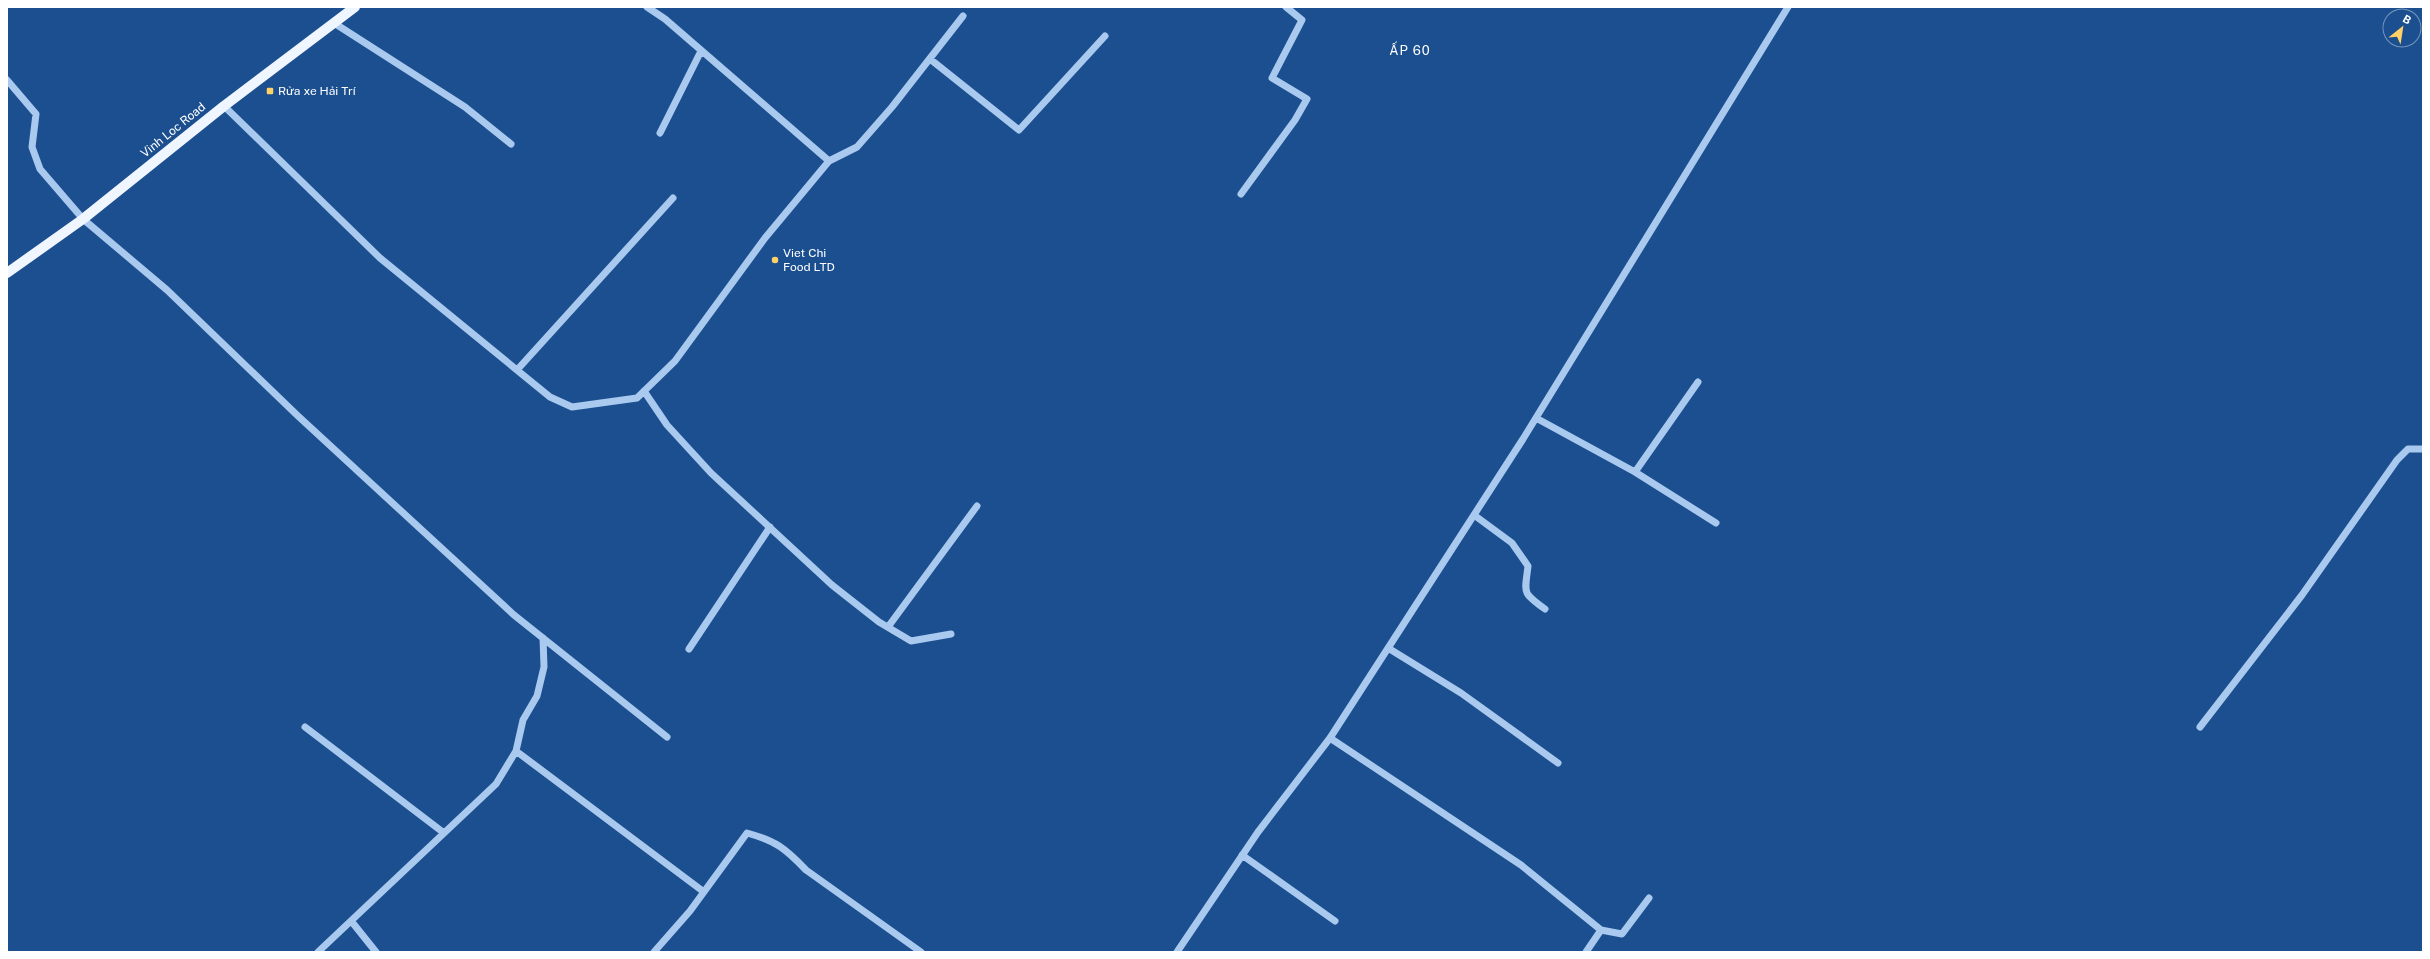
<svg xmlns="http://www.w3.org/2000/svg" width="2430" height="959" viewBox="0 0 2430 959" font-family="'Public Sans',sans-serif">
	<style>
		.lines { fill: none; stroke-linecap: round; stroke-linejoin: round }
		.minor { stroke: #a9c9ee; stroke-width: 7 }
		.major { stroke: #f0f6ff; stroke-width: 10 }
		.poi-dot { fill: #ffd166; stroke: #1b4f8f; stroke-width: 1.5 }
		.labels { text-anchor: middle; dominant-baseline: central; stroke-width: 3.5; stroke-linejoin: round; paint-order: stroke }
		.poi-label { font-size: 12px; fill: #fff; stroke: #1b4f8f; text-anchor: start }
		.street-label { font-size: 12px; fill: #fff; stroke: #1b4f8f }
		.neighbourhood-label { font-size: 13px; letter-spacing: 1px; fill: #fff; stroke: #1b4f8f }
	</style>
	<rect width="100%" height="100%" fill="#1b4f8f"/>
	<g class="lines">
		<!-- minor -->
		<path class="minor" d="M334,23l131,84 46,37
			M930,59l89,71 86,-94
			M7,80l29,34 -4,33 8,22 43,50 84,71 131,126 216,199 153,122
			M224,106l156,152 170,139 22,10 65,-9 38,-37 90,-123 64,-77 -164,-142 -18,-12
			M660,133l41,-82
			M829,161l28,-14 35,-40 71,-91
			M1241,194l54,-74 12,-21 -35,-21 30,-58 -16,-13
			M517,370l156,-172
			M644,391l23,34 44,48 121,112 47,37 32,19 40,-7
			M1536,418l99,54 63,-90
			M1635,472l81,51
			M1474,515l38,28 16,23c-3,27 -7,26 17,43
			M888,627l89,-121
			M1388,648l73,45 97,70
			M689,649l81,-122
			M305,727l139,106
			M2200,727l102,-132 95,-135 11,-11h15
			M1330,738l191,127 80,65 -15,22
			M516,751l188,141
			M1242,855l93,66
			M352,922l24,30
			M1601,930l21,4 27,-36
			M318,952l178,-168 20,-33 7,-31 14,-24 7,-29 -1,-29
			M654,952l36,-41 57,-78c29,8 38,15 59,37l115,82
			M1177,952l81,-120 72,-94 193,-299 265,-432"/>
		<!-- major -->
		<path class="major" d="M7,273l76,-54 141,-113 131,-99"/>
	</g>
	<!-- markers -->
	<g class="poi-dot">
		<rect x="266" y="87" width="8" height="8" rx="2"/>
		<circle cx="775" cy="260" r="4"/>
	</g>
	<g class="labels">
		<!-- poi labels -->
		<g class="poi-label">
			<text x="278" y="91">Rửa xe Hải Trí</text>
			<text x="783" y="253">Viet Chi<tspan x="783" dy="14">Food LTD</tspan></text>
		</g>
		<!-- street labels -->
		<g class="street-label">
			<text transform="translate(173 130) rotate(-39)">Vinh Loc Road</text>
		</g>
		<!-- neighbourhood labels -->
		<g class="neighbourhood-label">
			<text x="1410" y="50">ẤP 60</text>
		</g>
	</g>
	<!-- border -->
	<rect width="2430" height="959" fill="none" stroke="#ffffff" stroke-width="16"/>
	<!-- north arrow -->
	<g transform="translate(2402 28) rotate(30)"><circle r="19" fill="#1b4f8f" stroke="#7695bc"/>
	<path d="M0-3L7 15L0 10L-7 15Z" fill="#ffd166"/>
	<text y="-6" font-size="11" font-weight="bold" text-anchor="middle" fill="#ffffff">B</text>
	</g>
</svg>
